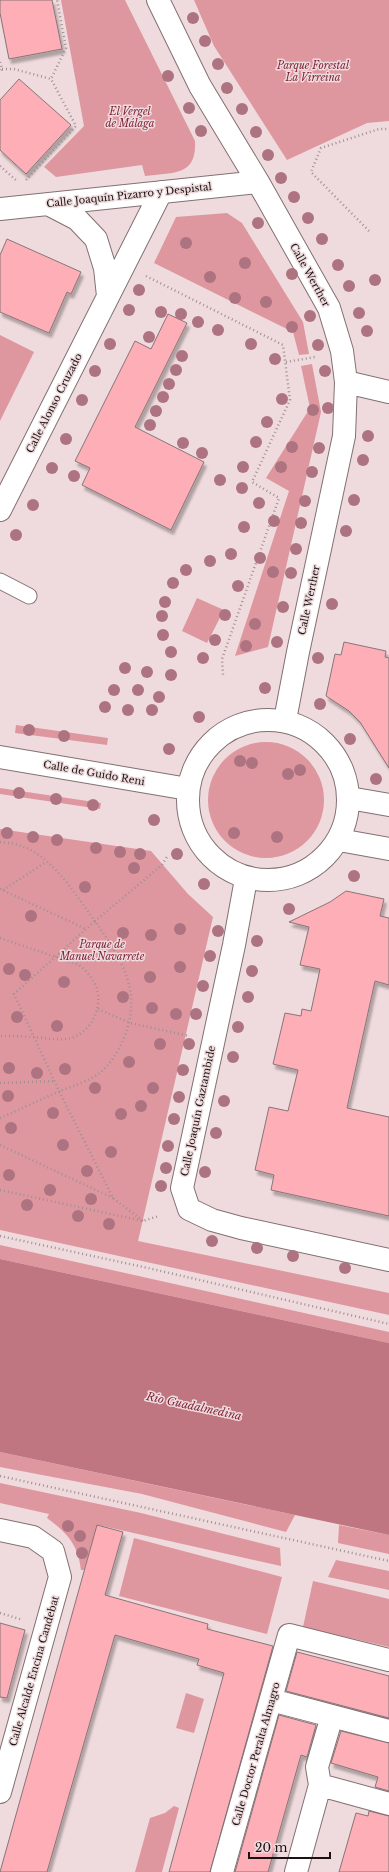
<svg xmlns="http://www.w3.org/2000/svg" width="389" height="1872" viewBox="0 0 389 1872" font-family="'Libre Baskerville',serif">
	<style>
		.green { fill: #de979f }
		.water { fill: #c07680 }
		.building { fill: #fdaeb7; stroke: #877577; filter: url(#shadow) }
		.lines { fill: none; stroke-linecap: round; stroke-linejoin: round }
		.lane-casing { stroke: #827072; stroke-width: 17 }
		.street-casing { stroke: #827072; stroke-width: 24 }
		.secondary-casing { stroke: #827072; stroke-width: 24 }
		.path { stroke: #9f9091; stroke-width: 2.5; stroke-dasharray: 1 3; stroke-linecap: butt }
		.lane { stroke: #fff; stroke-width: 15 }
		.street { stroke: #fff; stroke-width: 22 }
		.secondary { stroke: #fff; stroke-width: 22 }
		.tree { fill: #ae7380 }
		.labels { text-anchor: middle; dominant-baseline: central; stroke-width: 3; stroke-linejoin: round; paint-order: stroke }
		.park-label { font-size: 10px; font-style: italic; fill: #781e33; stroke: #efdbdd }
		.street-label { font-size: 10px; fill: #181212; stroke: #efdbdd }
		.water-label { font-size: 11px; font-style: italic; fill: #7f2539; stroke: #efdbdd }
	</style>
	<defs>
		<filter id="shadow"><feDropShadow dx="2.5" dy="4.5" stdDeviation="1" flood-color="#0004"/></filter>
	</defs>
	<rect width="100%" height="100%" fill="#efdbdd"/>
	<!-- green -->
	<path class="green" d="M61,0h64l70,141c2,36 -23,31 -50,35l-3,-11 -86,12 -12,-10 40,-41z
		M194,0h195v121l-22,2 -80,37 -73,-114z
		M227,213l15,10 61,99 6,32 -10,1 -6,-23 -139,-69 22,-46z
		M0,335l34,17 -34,69z
		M312,364l9,48 -53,235 -33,9 54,-165 -23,-13 44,-70 -9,-42z
		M197,598l27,12 -17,33 -25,-12z
		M16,725l92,13 -1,7 -92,-12z
		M208 800a58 58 0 1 1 116 0a58 58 0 1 1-116 0Z
		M0,788l101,15 -1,6 -100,-15z
		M0,829l151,22 37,43 25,23 -75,324 251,52v22l-389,-85z
		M0,1245l389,87v11l-389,-84z
		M0,1452l295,63 -9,17 -144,-38 -142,-27z
		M0,1483l141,30 139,35 1,18 -183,-41 -14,45h-3c-3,-26 -14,-37 -34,-52l2,-4 -49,-11z
		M339,1525l50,10v19l-51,-11z
		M134,1538l148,39 -15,57 -148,-38z
		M336,1560l53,11v19l-61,-13z
		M313,1581l76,18v48l-86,-20z
		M186,1693l18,6 -10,34 -18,-5z
		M174,1806l5,2 -17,64h-27l15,-54 15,-5z"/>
	<!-- water -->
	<path class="water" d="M0,1259l389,84v192l-389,-83z"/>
	<!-- building -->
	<path class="building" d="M0,0h52l10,49 -53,10 -9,-46z
		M19,79l52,46 -45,49 -26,-24v-50z
		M7,239l74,33 -10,22 -4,-2 -18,41 -49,-21v-57z
		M168,314l19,9 -52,104 69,35 -33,68 -89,-45 8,-17 -15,-7 60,-120 16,8z
		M344,642l42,9 -1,6 4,1v110l-29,-46 -11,-11 -23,-15 9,-42 6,1z
		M346,891l38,8 -4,17 9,2v67l-14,-4 -28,127 42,9v99l-118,-26 3,-15 -19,-5 14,-63 19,4 10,-41 -25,-6 12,-51 16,3 1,-7 9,2 9,-42 -20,-4 9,-38 -20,-5 41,-20z
		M97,1525l26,7 -18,63 103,29 -1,5 66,17 -63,226h-41l55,-199 -27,-8 2,-6 -84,-24 -68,237h-47z
		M0,1623l25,7 -18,68 -7,-1z
		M297,1652l92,24v42l-103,-27z
		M279,1715l37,10 -9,32 -6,-2 -33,117h-33z
		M341,1731l48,12v48l-14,-4 3,-10 -47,-14z
		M369,1811l20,5v56h-50l17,-59 12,3z"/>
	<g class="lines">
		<defs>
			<path id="lane" d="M0,581l29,15"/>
			<path id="street" d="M158,0l42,86 58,96 71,126 13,43 4,31 -2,54 -46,216 -13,68
				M48,204l29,15 19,20 9,29 3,28
				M0,209l258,-27
				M346,382l43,10
				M0,510l161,-318
				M246,879l-12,66 -52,243 7,21 23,11 29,8 148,32
				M0,1530l33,7 20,14 7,26 -60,215
				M271,1700l118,31
				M320,1785l69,19
				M222,1872l67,-237 100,25
				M296,1872l24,-87 -3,-18 15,-51"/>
			<path id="secondary" d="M188 800a80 80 0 1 1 160 0a80 80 0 1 1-160 0Z
				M0,757l188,32
				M349,798l40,7
				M339,840l50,9"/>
		</defs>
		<!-- lane casing -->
		<use href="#lane" class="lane-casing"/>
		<!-- street casing -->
		<use href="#street" class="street-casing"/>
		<!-- secondary casing -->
		<use href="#secondary" class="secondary-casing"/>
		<!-- path -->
		<path class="path" d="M0,62l2,7 -2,3
			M2,69h12l37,10 15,-31 -9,-48
			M0,166l17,15
			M26,180l50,-54 -25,-47
			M369,231l-58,-59 10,-24 58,-19h10
			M146,276l137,69 7,55 -38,82 27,16 -57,161 1,16
			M286,362l29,-5
			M0,842c7,1 15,1 21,4 32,10 55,50 74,75l67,-56 6,-10
			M0,889l86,40
			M3,890l43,-28
			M0,938l79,27c13,10 21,23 19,39 -2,18 -16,34 -33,35 -11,1 -21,-1 -31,-2 -11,-1 -23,-1 -34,-1
			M98,1009l32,14 59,13
			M0,1083l56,-2
			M0,1118c19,-8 39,-18 58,-26 14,-6 33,-11 44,-21 10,-9 17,-21 22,-33 19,-46 -2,-78 -29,-117l-81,73 45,97 54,107 30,23
			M0,1145l113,53
			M0,1190l143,31 16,-5
			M0,1236l148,32 241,56
			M0,1476l389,85
			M0,1613l23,7"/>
		<!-- lane -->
		<use href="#lane" class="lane"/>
		<!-- street -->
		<use href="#street" class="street"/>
		<!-- secondary -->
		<use href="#secondary" class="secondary"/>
	</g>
	<!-- trees -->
	<g class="tree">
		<circle cx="193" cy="18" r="6"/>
		<circle cx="205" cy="41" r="6"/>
		<circle cx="218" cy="64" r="6"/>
		<circle cx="168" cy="76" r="6"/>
		<circle cx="227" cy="88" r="6"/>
		<circle cx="189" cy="108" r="6"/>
		<circle cx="242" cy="109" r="6"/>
		<circle cx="201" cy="131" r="6"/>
		<circle cx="256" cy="132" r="6"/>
		<circle cx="268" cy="155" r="6"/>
		<circle cx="281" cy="178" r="6"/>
		<circle cx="294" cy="197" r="6"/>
		<circle cx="308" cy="218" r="6"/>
		<circle cx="258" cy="223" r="6"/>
		<circle cx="322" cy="239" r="6"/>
		<circle cx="186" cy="243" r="6"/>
		<circle cx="245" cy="263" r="6"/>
		<circle cx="338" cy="265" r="6"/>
		<circle cx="292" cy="274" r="6"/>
		<circle cx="210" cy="277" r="6"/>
		<circle cx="375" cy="280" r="6"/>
		<circle cx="349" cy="286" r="6"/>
		<circle cx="139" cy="290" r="6"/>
		<circle cx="235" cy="298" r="6"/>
		<circle cx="266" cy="302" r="6"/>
		<circle cx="129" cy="310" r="6"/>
		<circle cx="161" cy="312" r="6"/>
		<circle cx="359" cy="313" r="6"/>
		<circle cx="181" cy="314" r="6"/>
		<circle cx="310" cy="316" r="6"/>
		<circle cx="198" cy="322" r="6"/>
		<circle cx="292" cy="327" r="6"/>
		<circle cx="218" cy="330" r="6"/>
		<circle cx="367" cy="331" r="6"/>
		<circle cx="149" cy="337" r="6"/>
		<circle cx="110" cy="344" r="6"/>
		<circle cx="251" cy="344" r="6"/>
		<circle cx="318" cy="345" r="6"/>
		<circle cx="182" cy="356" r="6"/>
		<circle cx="275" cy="359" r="6"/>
		<circle cx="176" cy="370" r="6"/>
		<circle cx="95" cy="371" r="6"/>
		<circle cx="325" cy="371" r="6"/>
		<circle cx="169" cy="384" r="6"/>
		<circle cx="163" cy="397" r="6"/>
		<circle cx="282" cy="399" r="6"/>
		<circle cx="82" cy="400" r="6"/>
		<circle cx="328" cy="408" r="6"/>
		<circle cx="313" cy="410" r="6"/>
		<circle cx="156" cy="411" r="6"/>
		<circle cx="267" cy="422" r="6"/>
		<circle cx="150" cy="425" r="6"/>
		<circle cx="368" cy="436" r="6"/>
		<circle cx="66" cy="439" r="6"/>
		<circle cx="256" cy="442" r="6"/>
		<circle cx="183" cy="443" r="6"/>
		<circle cx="292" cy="447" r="6"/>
		<circle cx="319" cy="448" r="6"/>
		<circle cx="202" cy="453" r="6"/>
		<circle cx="363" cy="460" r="6"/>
		<circle cx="243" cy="467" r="6"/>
		<circle cx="281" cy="467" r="6"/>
		<circle cx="52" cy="468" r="6"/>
		<circle cx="312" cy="472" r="6"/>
		<circle cx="74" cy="476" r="6"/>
		<circle cx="220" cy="480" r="6"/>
		<circle cx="242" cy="488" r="6"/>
		<circle cx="354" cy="500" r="6"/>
		<circle cx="305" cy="501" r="6"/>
		<circle cx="259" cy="503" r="6"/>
		<circle cx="33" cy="505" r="6"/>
		<circle cx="274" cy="521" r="6"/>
		<circle cx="301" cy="523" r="6"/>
		<circle cx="244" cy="527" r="6"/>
		<circle cx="346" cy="531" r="6"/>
		<circle cx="16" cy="535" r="6"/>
		<circle cx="296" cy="549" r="6"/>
		<circle cx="231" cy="554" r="6"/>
		<circle cx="260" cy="558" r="6"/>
		<circle cx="210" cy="561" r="6"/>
		<circle cx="186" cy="570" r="6"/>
		<circle cx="273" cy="572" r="6"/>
		<circle cx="291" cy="573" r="6"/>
		<circle cx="173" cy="583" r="6"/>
		<circle cx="238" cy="586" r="6"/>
		<circle cx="165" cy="602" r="6"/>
		<circle cx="332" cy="604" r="6"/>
		<circle cx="283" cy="607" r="6"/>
		<circle cx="225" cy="615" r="6"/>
		<circle cx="162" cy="616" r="6"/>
		<circle cx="255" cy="624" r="6"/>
		<circle cx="163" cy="635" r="6"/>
		<circle cx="215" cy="640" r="6"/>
		<circle cx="277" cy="642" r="6"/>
		<circle cx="246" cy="646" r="6"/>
		<circle cx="171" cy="652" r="6"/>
		<circle cx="203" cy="658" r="6"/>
		<circle cx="318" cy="658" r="6"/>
		<circle cx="125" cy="668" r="6"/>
		<circle cx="147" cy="672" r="6"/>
		<circle cx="171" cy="675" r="6"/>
		<circle cx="265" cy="688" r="6"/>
		<circle cx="114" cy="690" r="6"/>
		<circle cx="138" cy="690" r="6"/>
		<circle cx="159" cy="697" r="6"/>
		<circle cx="320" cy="704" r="6"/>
		<circle cx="105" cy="707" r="6"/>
		<circle cx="128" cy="710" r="6"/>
		<circle cx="152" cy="710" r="6"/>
		<circle cx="199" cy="717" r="6"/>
		<circle cx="29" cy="730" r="6"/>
		<circle cx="64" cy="736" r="6"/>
		<circle cx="350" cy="739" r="6"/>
		<circle cx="169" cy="749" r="6"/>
		<circle cx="240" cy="761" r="6"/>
		<circle cx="252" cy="763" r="6"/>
		<circle cx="300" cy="770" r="6"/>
		<circle cx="288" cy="774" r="6"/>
		<circle cx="376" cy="779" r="6"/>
		<circle cx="19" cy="793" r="6"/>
		<circle cx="56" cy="799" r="6"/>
		<circle cx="93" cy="805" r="6"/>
		<circle cx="154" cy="820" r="6"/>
		<circle cx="7" cy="833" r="6"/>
		<circle cx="234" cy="833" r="6"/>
		<circle cx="33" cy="837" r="6"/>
		<circle cx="277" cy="837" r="6"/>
		<circle cx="57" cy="840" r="6"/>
		<circle cx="96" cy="848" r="6"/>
		<circle cx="120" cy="852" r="6"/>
		<circle cx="140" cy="854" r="6"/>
		<circle cx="177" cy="854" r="6"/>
		<circle cx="134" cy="868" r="6"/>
		<circle cx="354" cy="876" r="6"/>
		<circle cx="204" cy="884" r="6"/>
		<circle cx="85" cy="887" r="6"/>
		<circle cx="289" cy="909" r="6"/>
		<circle cx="31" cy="916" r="6"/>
		<circle cx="180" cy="929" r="6"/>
		<circle cx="218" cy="931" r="6"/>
		<circle cx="123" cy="933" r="6"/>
		<circle cx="151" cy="935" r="6"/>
		<circle cx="257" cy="941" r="6"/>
		<circle cx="210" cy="956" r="6"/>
		<circle cx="180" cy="967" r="6"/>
		<circle cx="9" cy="969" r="6"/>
		<circle cx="252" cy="971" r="6"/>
		<circle cx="25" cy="975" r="6"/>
		<circle cx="150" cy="977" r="6"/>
		<circle cx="64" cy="982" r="6"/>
		<circle cx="203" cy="986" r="6"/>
		<circle cx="123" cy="997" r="6"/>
		<circle cx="248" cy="997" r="6"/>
		<circle cx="152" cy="1008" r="6"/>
		<circle cx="176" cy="1014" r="6"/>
		<circle cx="196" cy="1014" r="6"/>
		<circle cx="17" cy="1017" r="6"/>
		<circle cx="57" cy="1026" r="6"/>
		<circle cx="238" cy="1027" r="6"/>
		<circle cx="160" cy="1044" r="6"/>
		<circle cx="189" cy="1044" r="6"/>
		<circle cx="233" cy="1057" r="6"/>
		<circle cx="129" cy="1062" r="6"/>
		<circle cx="9" cy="1068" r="6"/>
		<circle cx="65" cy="1069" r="6"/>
		<circle cx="183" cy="1070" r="6"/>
		<circle cx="37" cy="1073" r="6"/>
		<circle cx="95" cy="1088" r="6"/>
		<circle cx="153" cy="1088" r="6"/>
		<circle cx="8" cy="1096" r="6"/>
		<circle cx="179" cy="1097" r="6"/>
		<circle cx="224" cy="1101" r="6"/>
		<circle cx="141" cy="1106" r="6"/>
		<circle cx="53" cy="1113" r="6"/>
		<circle cx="121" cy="1114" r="6"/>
		<circle cx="174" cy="1119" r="6"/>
		<circle cx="11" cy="1128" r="6"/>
		<circle cx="216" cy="1133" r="6"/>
		<circle cx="63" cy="1145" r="6"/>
		<circle cx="168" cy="1146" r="6"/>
		<circle cx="111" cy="1152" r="6"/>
		<circle cx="166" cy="1168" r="6"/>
		<circle cx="87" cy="1171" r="6"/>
		<circle cx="205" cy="1172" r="6"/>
		<circle cx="9" cy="1175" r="6"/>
		<circle cx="161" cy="1186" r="6"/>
		<circle cx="50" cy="1190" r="6"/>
		<circle cx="91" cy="1199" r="6"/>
		<circle cx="27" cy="1205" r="6"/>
		<circle cx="78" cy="1216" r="6"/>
		<circle cx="109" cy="1224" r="6"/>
		<circle cx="212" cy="1241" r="6"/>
		<circle cx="257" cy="1248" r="6"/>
		<circle cx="293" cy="1256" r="6"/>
		<circle cx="345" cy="1268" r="6"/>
		<circle cx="68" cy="1526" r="6"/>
		<circle cx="80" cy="1536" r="6"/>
		<circle cx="82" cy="1553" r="6"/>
	</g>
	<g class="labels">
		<!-- park labels -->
		<g class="park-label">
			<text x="313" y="65">Parque Forestal<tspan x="313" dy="12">La Virreina</tspan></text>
			<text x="130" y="111">El Vergel<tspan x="130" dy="12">de Málaga</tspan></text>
			<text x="102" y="944">Parque de<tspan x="102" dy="12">Manuel Navarrete</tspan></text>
		</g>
		<!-- street labels -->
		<g class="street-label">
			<text transform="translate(129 195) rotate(-6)">Calle Joaquín Pizarro y Despistal</text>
			<text transform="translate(310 275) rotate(61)">Calle Werther</text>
			<text transform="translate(54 403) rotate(-63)">Calle Alonso Cruzado</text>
			<text transform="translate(309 600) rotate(-78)">Calle Werther</text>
			<text transform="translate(94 773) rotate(10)">Calle de Guido Reni</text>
			<text transform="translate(198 1111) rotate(-78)">Calle Joaquín Gaztambide</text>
			<text transform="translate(34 1671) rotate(-74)">Calle Alcalde Encina Candebat</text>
			<text transform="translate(256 1754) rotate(-74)">Calle Doctor Peralta Almagro</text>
		</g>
		<!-- water labels -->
		<g class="water-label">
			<text transform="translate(194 1406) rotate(12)">Río Guadalmedina</text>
		</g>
	</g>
	<!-- scale -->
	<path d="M249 1852v6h81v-6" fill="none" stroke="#181212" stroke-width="2"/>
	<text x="255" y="1852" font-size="12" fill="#181212" stroke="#efdbdd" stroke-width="3" paint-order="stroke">20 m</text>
</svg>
